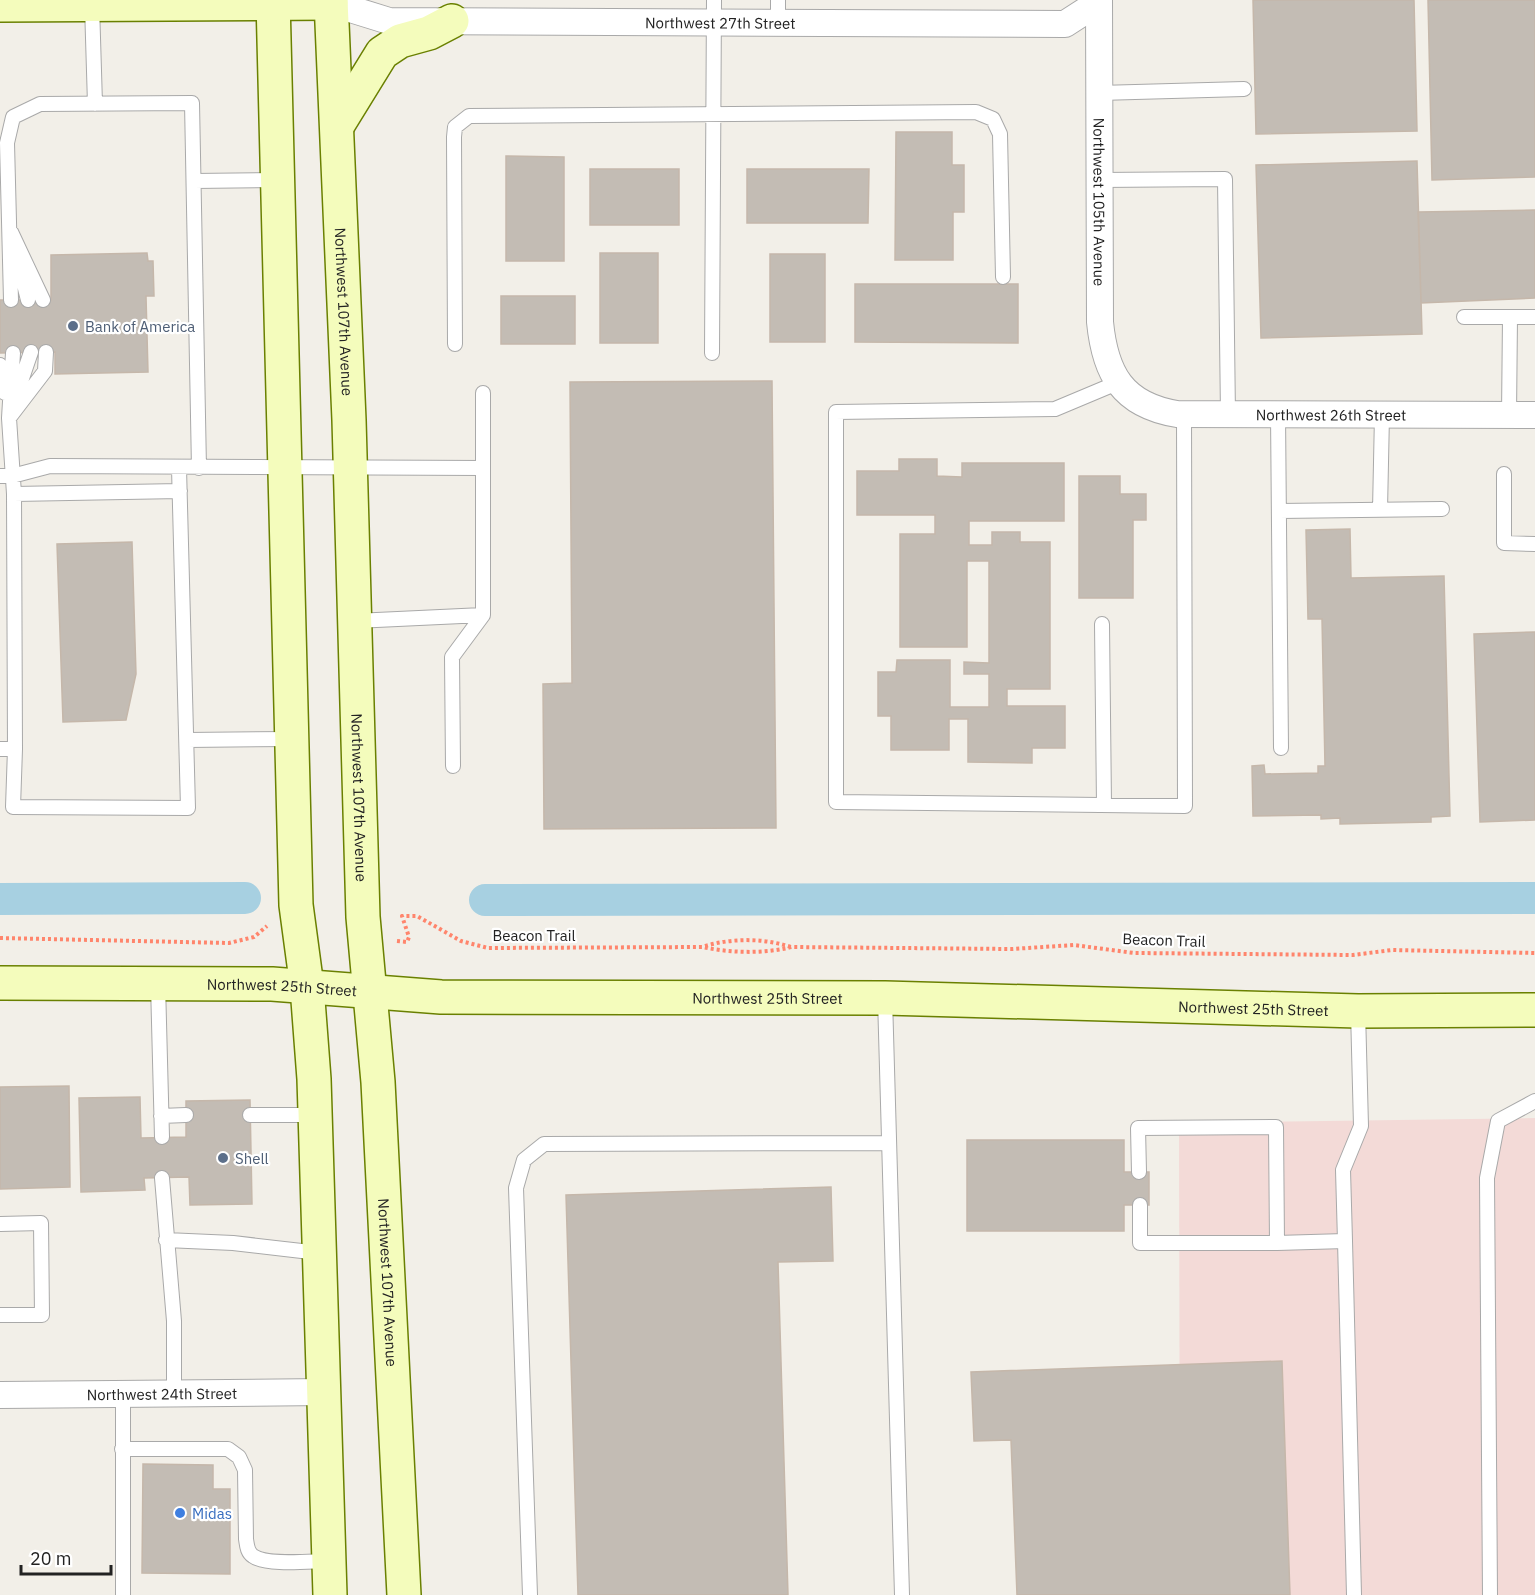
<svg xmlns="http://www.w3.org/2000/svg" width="1535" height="1595" viewBox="0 0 1535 1595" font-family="'IBM Plex Sans',sans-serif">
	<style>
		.commercial { fill: #f3dad7 }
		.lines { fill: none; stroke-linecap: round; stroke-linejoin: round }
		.canal { stroke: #a7d0e1; stroke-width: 32 }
		.building { fill: #c3bcb4; stroke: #c5b7aa; stroke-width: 1.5 }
		.lane-casing { stroke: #a9a9a9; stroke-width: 16 }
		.street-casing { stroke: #a9a9a9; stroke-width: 28 }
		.secondary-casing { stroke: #6a8001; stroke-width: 36 }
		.path { stroke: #ff856c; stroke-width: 4; stroke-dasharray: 3 3; stroke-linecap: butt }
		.lane { stroke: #fff; stroke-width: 14 }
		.street { stroke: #fff; stroke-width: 26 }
		.secondary { stroke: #f4fcbc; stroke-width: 33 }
		.service-dot { fill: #5c6f8a; stroke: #fff; stroke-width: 2 }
		.shop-dot { fill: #3f7fe0; stroke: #fff; stroke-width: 2 }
		.labels { text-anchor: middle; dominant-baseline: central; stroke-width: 4.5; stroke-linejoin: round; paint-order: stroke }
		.street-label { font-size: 15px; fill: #222; stroke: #fff }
		.service-label { font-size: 15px; fill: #4e5e75; stroke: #fff; text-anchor: start }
		.shop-label { font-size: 15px; fill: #366cbe; stroke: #fff; text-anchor: start }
	</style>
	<rect width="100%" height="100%" fill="#f2efe8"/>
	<!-- commercial -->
	<path class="commercial" d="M1535,1118v477h-355l-1,-472z"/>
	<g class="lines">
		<!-- canal -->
		<path class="canal" d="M0,899l245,-1
			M485,900l1050,-2"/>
	</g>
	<!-- building -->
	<path class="building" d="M1253,0h161l3,131 -161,3z
		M1428,0h107v177l-103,3z
		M896,132h56v33h12v47h-11v48h-58z
		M506,156l58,1v104h-58z
		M1417,161l5,173 -161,4 -5,-173z
		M590,169h89v56h-89z
		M747,169h122l-1,54h-121z
		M1535,210v88l-114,5 -3,-91z
		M147,253l1,8h5l1,35h-8l2,76 -93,2v-22l-55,1v-53h51v-45z
		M600,253h58v90h-58z
		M770,254h55v88h-55z
		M855,284h163v59l-163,-1z
		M501,296h74v48h-74z
		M772,381l4,447 -232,1 -1,-145 29,-1 -2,-301z
		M899,459h38v17l25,1v-14h102v58h-95v24h23v-13h28v10h30v147h-43v17h58v42h-33v15l-64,-1v-43h-19v31h-58v-34h-13v-44h18l1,-12h53v47h39v-33h-25v-12l25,1v-102h-22v86h-67v-113h35v-19h-78v-44h42z
		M1079,476h41v18h26v26h-13v78h-54z
		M1350,529l1,49 93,-2 6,240 -19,1v5l-91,2v-6l-19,1v-4l-68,1 -1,-50 12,-1 1,9 53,-1v-7h7l-3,-147h-14l-2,-89z
		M132,542l4,132 -10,46 -63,2 -6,-178z
		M1535,632v188l-55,2 -6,-188z
		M69,1086l1,101 -70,2v-102z
		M140,1097l1,41 45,-1v-36l64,-1 2,104 -62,1 -1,-28 -45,1 1,12 -64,2 -2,-94z
		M967,1140h157v32h25v33h-25v26h-157z
		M831,1187l2,74 -55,1 10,333h-210l-12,-400z
		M1282,1361l8,234h-273l-6,-155 -37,1 -3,-69z
		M143,1464l70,1v24h17v85l-88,-1z"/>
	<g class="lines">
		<defs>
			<path id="lane" d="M778,0v23
				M92,5l3,99
				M1099,93l145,-4
				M1099,180l126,-1 3,236
				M194,181l84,-1
				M11,232l32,68
				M18,261l10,39
				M11,300l-4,-157 6,-26 27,-13 152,-1 7,365
				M1464,317h71
				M455,344l-1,-207 1,-10 14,-11 507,-4 17,7 7,15 3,143
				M13,353l-4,65 5,76 1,255
				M712,353l2,-353
				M0,365l5,28
				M1117,383l-62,26 -219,3v390l349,4 -1,-391
				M15,399l16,-47
				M1278,414l3,334
				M1509,415l1,-98
				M9,418l36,-47 1,-19
				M1504,474v69l31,1
				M0,476h12l38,-10 433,2
				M14,494l166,-3
				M1380,510l2,-95
				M1279,511l163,-2
				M355,621l128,-6
				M1102,624l2,181
				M187,740l105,-1
				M0,749h15l-2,58 175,1 -9,-340
				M453,766l-1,-109 31,-42v-222
				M158,984l4,153
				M885,998l17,597
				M250,1115h65
				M161,1116l25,-1
				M1139,1172l-1,-44 138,-1 1,116 68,-2 9,354
				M162,1178l12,143v73
				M1140,1205v38h137
				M0,1224l41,-1 1,92h-42
				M166,1240l67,3 86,10
				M1345,1241l-2,-71 18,-44 -3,-115
				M123,1394v201
				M122,1449h106l11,8 6,13 1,69c1,6 1,13 7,17 14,10 58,5 76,5
				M530,1595l-14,-407 8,-28 20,-16 345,-1
				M1490,1595l-3,-417 11,-57 37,-20"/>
			<g id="street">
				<path id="s1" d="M1099,0l1,322c5,51 22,83 77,92l358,1"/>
				<path id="s2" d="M331,3l58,18 676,3 34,-22 -4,-2"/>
				<path id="s3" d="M0,1395l325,-3"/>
			</g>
			<g id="secondary">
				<path d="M273,0l23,905 11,82 7,92 16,516"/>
				<path id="s4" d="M331,0l18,420 14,497 15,165 26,513"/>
				<path d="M0,5l331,-2"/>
				<path d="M337,126l45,-73 18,-12 29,-8 23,-12"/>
				<path id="s5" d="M0,983l272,1 169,13 444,1 473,13 177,-1"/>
			</g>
		</defs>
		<!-- lane casing -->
		<use href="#lane" class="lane-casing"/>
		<!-- street casing -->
		<use href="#street" class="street-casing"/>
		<!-- secondary casing -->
		<use href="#secondary" class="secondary-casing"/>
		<!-- path -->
		<path class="path" d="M0,938l229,5 25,-6 13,-11
			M397,941l10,1 2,-5 -7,-21h15l44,25 27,7 214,-1c29,6 61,7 90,0l220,2 62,-4 60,8 219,2 39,-5 143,3
			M705,946c28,-8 58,-8 86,1"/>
		<!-- lane -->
		<use href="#lane" class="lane"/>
		<!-- street -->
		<use href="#street" class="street"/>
		<!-- secondary -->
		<use href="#secondary" class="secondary"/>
	</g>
	<!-- markers -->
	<g class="service-dot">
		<circle cx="73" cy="326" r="6"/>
		<circle cx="223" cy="1158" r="6"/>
	</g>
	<circle class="shop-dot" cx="180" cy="1513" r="6"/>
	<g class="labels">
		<!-- street labels -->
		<g class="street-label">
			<text stroke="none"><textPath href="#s2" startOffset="392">Northwest 27th Street</textPath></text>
			<text stroke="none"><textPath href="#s1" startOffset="202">Northwest 105th Avenue</textPath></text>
			<text stroke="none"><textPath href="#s4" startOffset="312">Northwest 107th Avenue</textPath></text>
			<text stroke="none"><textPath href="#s1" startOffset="608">Northwest 26th Street</textPath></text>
			<text stroke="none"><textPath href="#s4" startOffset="798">Northwest 107th Avenue</textPath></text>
			<text x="534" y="935">Beacon Trail</text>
			<text transform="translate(1164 940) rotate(2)">Beacon Trail</text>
			<text stroke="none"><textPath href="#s5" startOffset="282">Northwest 25th Street</textPath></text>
			<text stroke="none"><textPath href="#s5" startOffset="768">Northwest 25th Street</textPath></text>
			<text stroke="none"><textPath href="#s5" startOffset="1254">Northwest 25th Street</textPath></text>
			<text stroke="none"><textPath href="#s4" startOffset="1284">Northwest 107th Avenue</textPath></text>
			<text stroke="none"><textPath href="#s3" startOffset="162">Northwest 24th Street</textPath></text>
		</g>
		<!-- service labels -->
		<g class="service-label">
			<text x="85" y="326">Bank of America</text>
			<text x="235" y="1158">Shell</text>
		</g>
		<!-- shop labels -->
		<g class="shop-label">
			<text x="192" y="1513">Midas</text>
		</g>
	</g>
	<!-- scale -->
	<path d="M21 1565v9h90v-9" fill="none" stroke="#222222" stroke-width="3"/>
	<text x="30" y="1565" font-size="18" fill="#222222" stroke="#ffffff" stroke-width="4.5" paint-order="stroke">20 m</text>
</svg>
